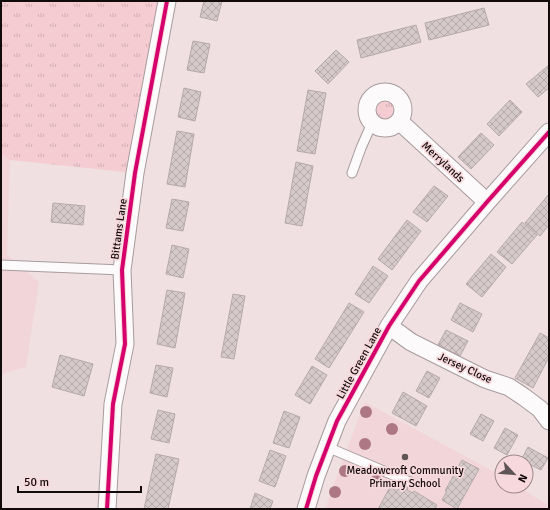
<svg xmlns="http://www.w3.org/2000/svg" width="550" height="510" viewBox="0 0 550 510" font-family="Signika,sans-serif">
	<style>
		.built { fill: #f1d5d9 }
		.grass { fill: url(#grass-tufts) }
		.building { fill: url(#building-cross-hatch); stroke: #b6a9ab }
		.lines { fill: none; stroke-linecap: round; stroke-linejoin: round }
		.service-casing { stroke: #a79b9d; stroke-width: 11 }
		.minor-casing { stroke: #a79b9d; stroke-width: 19 }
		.service { stroke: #fdfafb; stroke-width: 9 }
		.minor { stroke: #fdfafb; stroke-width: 17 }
		.cycleway-casing { stroke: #f7d9dd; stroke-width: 6 }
		.cycleway { stroke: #d6006c; stroke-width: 4 }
		.tree { fill: #ad7884 }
		.poi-dot { fill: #605556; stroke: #f7d9dd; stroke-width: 1.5 }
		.labels { text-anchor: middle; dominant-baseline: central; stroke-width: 3.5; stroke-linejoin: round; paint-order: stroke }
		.street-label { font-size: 11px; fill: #130a0b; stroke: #f7d9dd }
		.poi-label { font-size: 11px; fill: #130a0b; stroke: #f7d9dd }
	</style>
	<defs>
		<pattern id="grass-tufts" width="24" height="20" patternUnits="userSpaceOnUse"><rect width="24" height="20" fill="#f5ccd2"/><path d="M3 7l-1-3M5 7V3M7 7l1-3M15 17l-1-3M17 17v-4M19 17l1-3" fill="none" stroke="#d1aeb3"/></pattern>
		<pattern id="building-cross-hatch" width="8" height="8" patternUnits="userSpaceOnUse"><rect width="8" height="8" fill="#d5c9ca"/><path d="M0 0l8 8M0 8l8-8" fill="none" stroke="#b6abac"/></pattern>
	</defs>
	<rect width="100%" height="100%" fill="#f0e0e2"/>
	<!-- built -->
	<path class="built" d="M1,153l9,7 -3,95 32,27 -13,85 -25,7z
		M365,402l135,73 2,1v10h15l31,19 -3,4h-220l20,-55z"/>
	<!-- grass -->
	<path class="grass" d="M1,1h166l-32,172 -125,-13 -9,-7z
		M376 110a9 9 0 1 1 18 0a9 9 0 1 1-18 0Z"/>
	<!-- building -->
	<path class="building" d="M204,1h18l-5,20 -17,-4z
		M484,8l5,17 -60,15 -4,-17z
		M416,25l5,17 -60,16 -4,-18z
		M193,41l17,3 -6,29 -17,-3z
		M336,50l13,12 -21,22 -13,-13z
		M549,65v23l-11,9 -12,-13z
		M184,88l17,4 -6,29 -17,-4z
		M308,90l18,3 -11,61 -18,-3z
		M510,100l12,12 -23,24 -12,-12z
		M177,131l17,3 -9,53 -18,-3z
		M481,133l13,12 -23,24 -13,-12z
		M296,162l17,4 -11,60 -17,-3z
		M434,186l14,10 -21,26 -14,-10z
		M549,194v31l-9,11 -15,-13z
		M172,199l17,3 -6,29 -17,-3z
		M53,203l32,3 -2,19 -32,-3z
		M407,220l14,11 -29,39 -14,-11z
		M522,222l15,13 -25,29 -15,-12z
		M172,245l17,4 -6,29 -17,-4z
		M491,254l15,13 -24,30 -16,-13z
		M373,266l15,10 -19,27 -14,-9z
		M167,290l18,3 -10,55 -18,-4z
		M233,294l12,2 -11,63 -13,-2z
		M349,303l15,9 -35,56 -14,-9z
		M460,303l22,11 -9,18 -22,-12z
		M446,330l22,11 -8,15 -22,-11z
		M540,333l9,5v19l-16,31 -18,-10z
		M60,355l33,9 -9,32 -32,-9z
		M156,365l17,3 -6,29 -17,-4z
		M312,366l15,9 -17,29 -15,-9z
		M427,371l13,7 -11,20 -13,-7z
		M403,392l24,14 -11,20 -24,-13z
		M158,410l17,4 -6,29 -18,-4z
		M284,411l16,6 -11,31 -16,-5z
		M481,414l13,7 -11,20 -13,-7z
		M505,428l13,7 -11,20 -13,-7z
		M528,447l20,11 -7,12 -20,-10z
		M270,450l16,6 -11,31 -16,-6z
		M156,454l23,5 -11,50h-24z
		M462,460l17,9 -22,40 -15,-9 5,-9h-2z
		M394,480l14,8 -1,2 6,3 1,-2 23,14 -2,4h-57z
		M255,493l18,8 -3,8h-20z"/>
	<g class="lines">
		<defs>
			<path id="service" d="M352,173l9,-25 11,-25
				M1,265l121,5
				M327,447l85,36"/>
			<path id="minor" d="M367 110a18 18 0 1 1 36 0a18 18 0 1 1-36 0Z
				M399,121l88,81
				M389,326l22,16 74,37 24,8 15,10 16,12 9,12
				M107,509l6,-105 12,-60 -3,-74 13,-97 32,-172
				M306,509l10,-33 21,-55 52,-95 30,-45 68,-79 62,-70"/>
		</defs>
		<!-- service casing -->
		<use href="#service" class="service-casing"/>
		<!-- minor casing -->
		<use href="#minor" class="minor-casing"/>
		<!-- service -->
		<use href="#service" class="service"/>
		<!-- minor -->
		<use href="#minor" class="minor"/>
		<defs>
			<path id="cycleway" d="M107,509l6,-105 12,-60 -3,-74 13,-97 32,-172
				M306,509l10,-33 21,-55 52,-95 30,-45 68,-79 62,-70"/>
		</defs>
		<!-- cycleway casing -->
		<use href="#cycleway" class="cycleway-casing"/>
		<!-- cycleway -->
		<use href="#cycleway" class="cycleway"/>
	</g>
	<!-- trees -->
	<g class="tree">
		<circle cx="366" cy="412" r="6"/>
		<circle cx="392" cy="429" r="6"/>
		<circle cx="365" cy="444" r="6"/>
		<circle cx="345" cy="471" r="6"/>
		<circle cx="376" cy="481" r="6"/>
		<circle cx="335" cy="492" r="6"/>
	</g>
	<!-- markers -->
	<circle class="poi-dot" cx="405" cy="457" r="4"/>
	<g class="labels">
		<!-- street labels -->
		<g class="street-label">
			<text transform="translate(443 162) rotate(43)">Merrylands</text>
			<text transform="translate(119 229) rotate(-82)">Bittams Lane</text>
			<text transform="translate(359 363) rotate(-61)">Little Green Lane</text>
			<text transform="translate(465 368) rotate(25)">Jersey Close</text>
		</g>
		<!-- poi labels -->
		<g class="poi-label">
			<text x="405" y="470">Meadowcroft Community<tspan x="405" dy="13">Primary School</tspan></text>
		</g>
	</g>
	<!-- border -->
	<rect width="550" height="510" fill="none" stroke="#130a0b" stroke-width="4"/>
	<!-- north arrow -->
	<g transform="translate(514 474) rotate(116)"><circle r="19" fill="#f7d9dd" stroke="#9c8689"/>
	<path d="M0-3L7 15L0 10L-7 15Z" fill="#605556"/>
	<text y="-6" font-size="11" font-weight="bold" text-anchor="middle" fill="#130a0b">N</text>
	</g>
	<!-- scale -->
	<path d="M18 486v6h123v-6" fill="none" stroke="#130a0b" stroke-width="2"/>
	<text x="24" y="486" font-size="12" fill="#130a0b" stroke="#f7d9dd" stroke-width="3" paint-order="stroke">50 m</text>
</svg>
